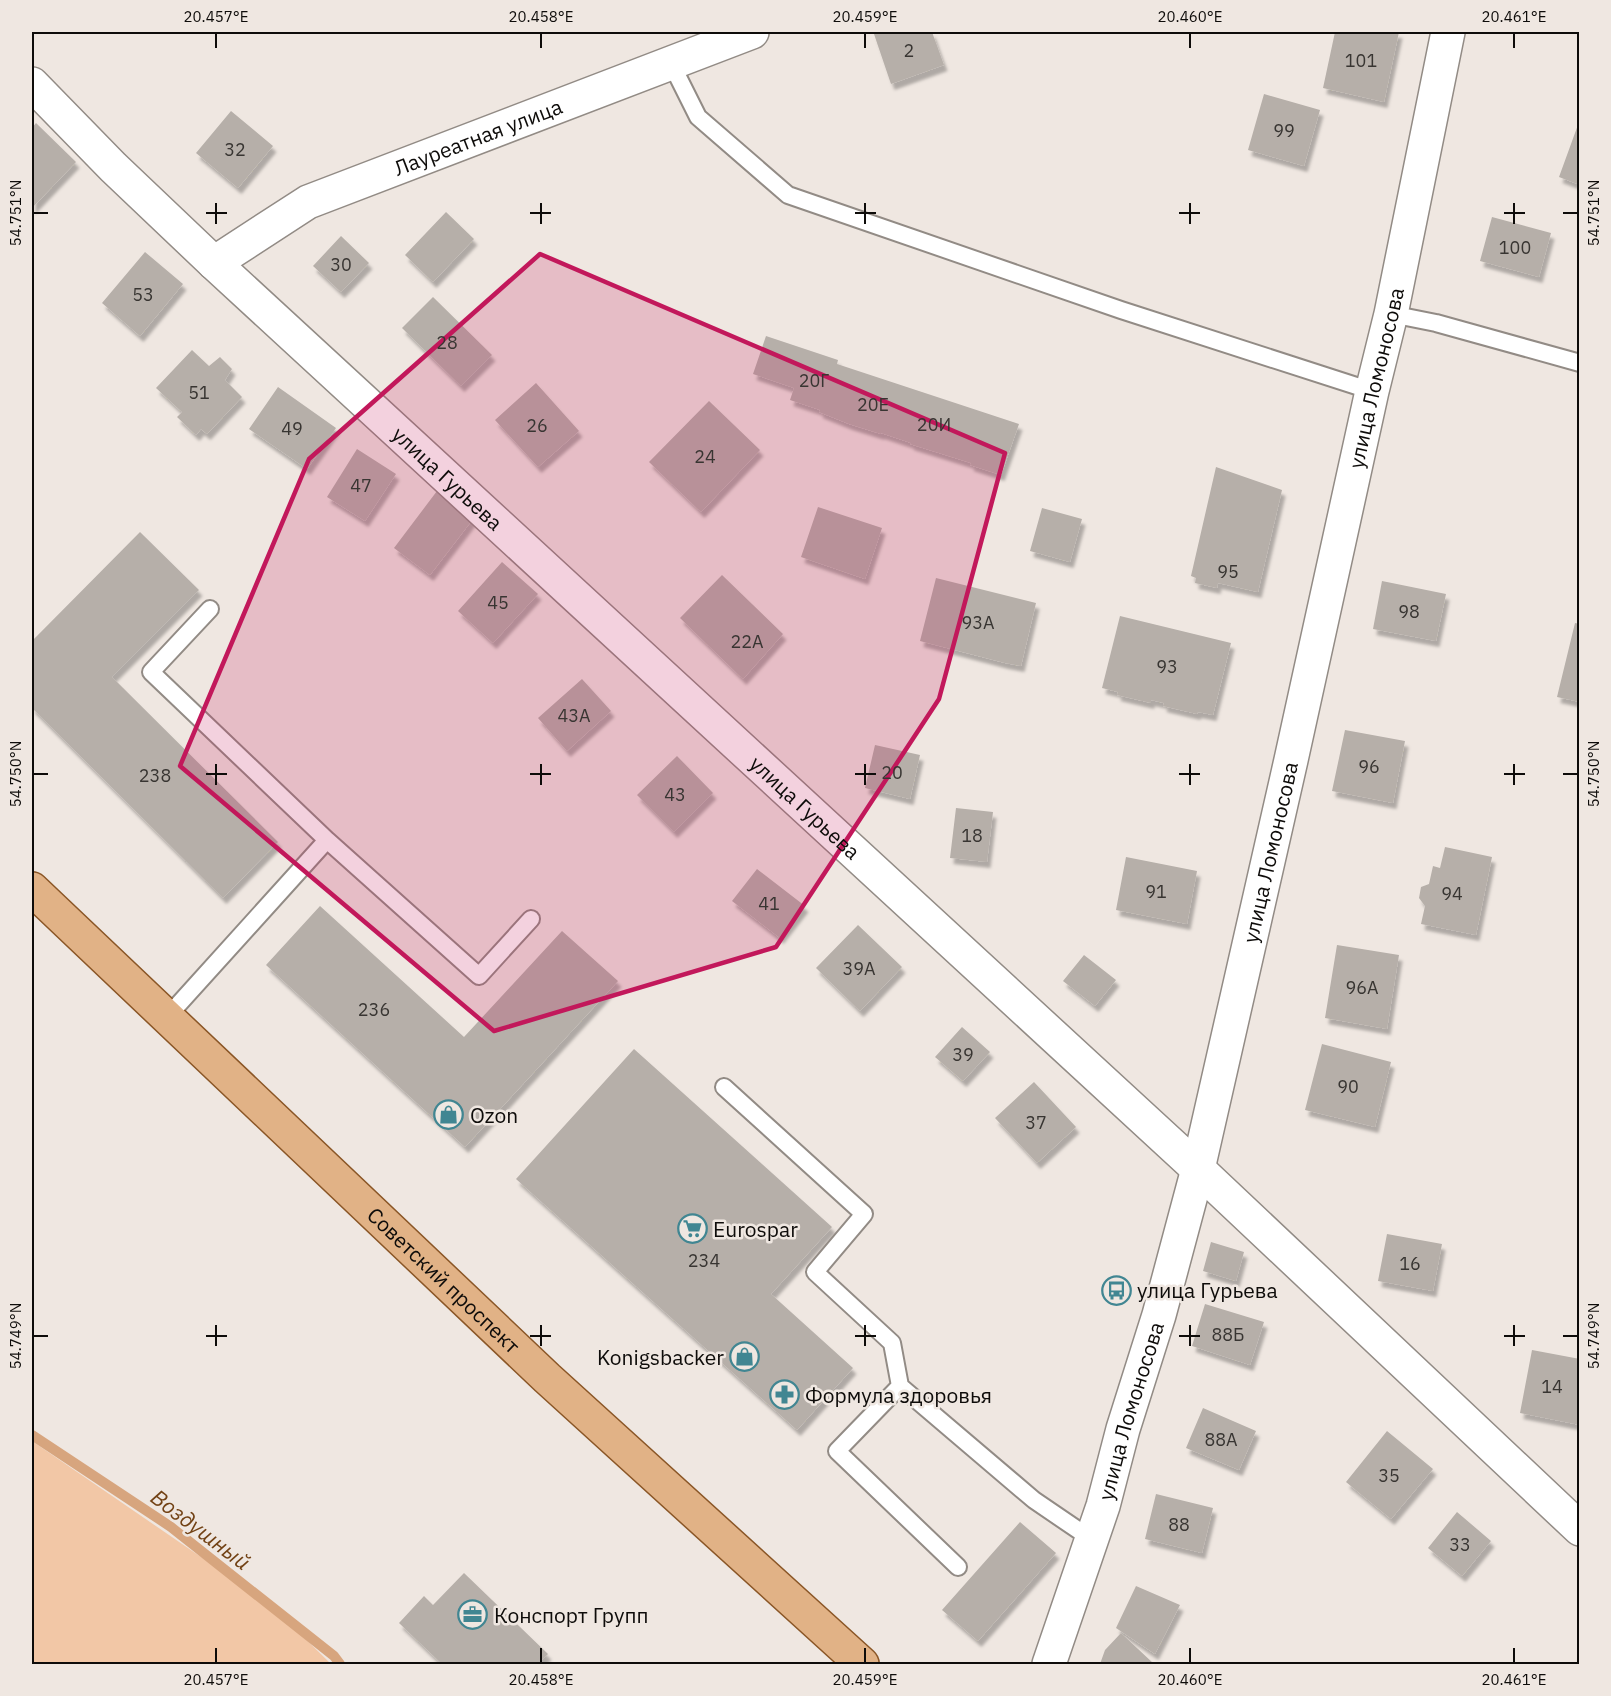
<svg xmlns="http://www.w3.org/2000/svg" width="1611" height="1696" viewBox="0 0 1611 1696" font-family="'IBM Plex Sans',sans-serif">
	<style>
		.green { fill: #f2c7a6 }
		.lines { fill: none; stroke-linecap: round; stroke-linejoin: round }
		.stream { stroke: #d7a57e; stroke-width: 10 }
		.building { fill: #b6afa9; filter: url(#shadow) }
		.lane-casing { stroke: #928b85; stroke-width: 20 }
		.street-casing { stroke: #928b85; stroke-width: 36 }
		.secondary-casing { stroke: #928b85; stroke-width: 36 }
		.primary-casing { stroke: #8a5626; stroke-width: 36 }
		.lane { stroke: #fff; stroke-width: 16 }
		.street { stroke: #fff; stroke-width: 33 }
		.secondary { stroke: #fff; stroke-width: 33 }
		.primary { stroke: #e1b286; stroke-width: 33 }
		.marked { fill: #c2185b; fill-opacity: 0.2; stroke: #c2185b; stroke-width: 4.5; stroke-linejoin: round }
		.ticks { fill: none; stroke: #0e0c0a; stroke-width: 2 }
		.labels { text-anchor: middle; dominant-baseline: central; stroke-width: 5; stroke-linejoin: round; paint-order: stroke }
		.number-label { font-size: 18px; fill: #383532 }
		.street-label { font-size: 21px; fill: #0e0c0a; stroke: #efe7e1 }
		.poi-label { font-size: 21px; fill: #0e0c0a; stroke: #efe7e1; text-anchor: start }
		.water-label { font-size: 22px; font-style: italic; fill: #724215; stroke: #efe7e1 }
		.neatline { fill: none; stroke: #0e0c0a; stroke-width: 2 }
		.ticks-label { font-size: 15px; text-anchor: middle; fill: #0e0c0a }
	</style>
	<defs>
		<filter id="shadow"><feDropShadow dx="3.5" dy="6" stdDeviation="1.5" flood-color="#0004"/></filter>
	</defs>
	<rect width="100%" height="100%" fill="#efe7e1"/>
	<!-- green -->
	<path class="green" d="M32,1441l239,164 60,59h-299z"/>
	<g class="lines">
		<!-- stream -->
		<path class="stream" d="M32,1435l139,92 163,129 6,8"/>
	</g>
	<!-- building -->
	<path class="building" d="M882,32h50l12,33 -53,19 -17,-50z
		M1335,32h64l-15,70 -61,-14z
		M1264,94l56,16 -16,56 -56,-16z
		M231,111l42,35 -35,42 -42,-35z
		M1579,122h1v63l-21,-8z
		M36,123l40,39 -44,46v-80z
		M446,212l28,27 -41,43 -28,-27z
		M1492,217l59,16 -12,44 -59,-16z
		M341,236l28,27 -28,29 -28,-26z
		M145,252l38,32 -43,52 -38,-33z
		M433,297l59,58 -31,31 -59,-58z
		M766,336l72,24 -1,4 182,60 -18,51 -31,-10 1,-2 -61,-19 1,-1 -30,-10v1l-32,-10 -30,-12 1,-2 -30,-10 4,-12 -41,-14z
		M192,350l17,16 11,-9 12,12 -7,11 17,17 -35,37 -6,-5 -5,6 -19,-18 5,-5 -26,-24z
		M536,383l43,48 -41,36 -43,-47z
		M278,387l58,41 -29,41 -58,-40z
		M709,401l51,49 -59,62 -52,-50z
		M357,449l39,25 -31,47 -38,-24z
		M1216,467l66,23 -24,102 -40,-9 -1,5 -22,-5 1,-5 -5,-2z
		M437,491l36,28 -43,56 -36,-27z
		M818,507l64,21 -17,51 -64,-22z
		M1042,508l40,11 -12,43 -40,-11z
		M140,532l59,58 -87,87 166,165 -55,56 -191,-190v-67z
		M502,562l36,32 -45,49 -35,-32z
		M722,575l61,59 -40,45 -63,-61z
		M936,578l100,25 -15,63 -16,-3 -85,-22z
		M1382,581l64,13 -10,47 -63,-12z
		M1120,616l111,27 -18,72 -15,-3 -1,2 -34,-8 1,-3 -13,-3v3l-34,-8 1,-3 -16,-4z
		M1575,623l5,1v78l-23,-5z
		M582,679l29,32 -44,40 -29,-33z
		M1345,730l60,11 -12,62 -61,-12z
		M875,745l45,10 -10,44 -45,-11z
		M677,756l36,37 -39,39 -37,-37z
		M956,808l37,4 -6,50 -37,-4z
		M1445,847l47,10 -16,78 -55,-11 4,-18 -6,-8 2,-11 8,-3 4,-18 7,2z
		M1126,857l71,14 -10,53 -71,-14z
		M757,869l48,37 -25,32 -48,-37z
		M320,906l144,131 98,-106 56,50 -153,166 -199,-182z
		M858,925l44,42 -42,44 -44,-43z
		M1337,945l62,10 -12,74 -62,-11z
		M1084,955l32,25 -21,26 -32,-25z
		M962,1027l28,25 -27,29 -28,-24z
		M1322,1044l69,18 -16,65 -70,-17z
		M634,1049l198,178 -61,67 82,74 -56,62 -281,-251z
		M1034,1082l42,45 -39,36 -42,-45z
		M1387,1234l55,10 -9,47 -55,-10z
		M1211,1242l33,10 -8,29 -33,-10z
		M1205,1304l59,18 -14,43 -58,-19z
		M1532,1350l48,9v66l-60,-12z
		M1203,1408l53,23 -17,39 -53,-22z
		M1387,1431l46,38 -42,50 -45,-37z
		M1156,1494l57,14 -11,45 -57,-14z
		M1457,1512l34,29 -29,35 -34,-28z
		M1020,1522l36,31 -78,88 -36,-31z
		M464,1573l84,81 -10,10h-96l-43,-41 25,-27 9,9z
		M1136,1586l44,19 -25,49 -39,-26z
		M1121,1633l33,31h-54l5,-14z"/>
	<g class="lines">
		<defs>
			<path id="lane" d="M671,63l27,54 90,78 333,115 251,81
				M1391,314l45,9 144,40
				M210,609l-59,63 176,168 152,136 52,-57
				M167,1017l160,-177
				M724,1087l140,127 -49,58 77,71 8,43
				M958,1567l-121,-116 63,-65 134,114 47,32 11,6"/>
			<g id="street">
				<path id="s1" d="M32,84l81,83 101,96 984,906 382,360"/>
				<path id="s2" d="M214,263l94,-61 444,-170"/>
			</g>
			<g id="secondary">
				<path id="s3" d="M1049,1664l54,-158 20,-77 36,-114 39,-146 93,-409 81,-369 19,-77 57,-282"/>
			</g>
			<g id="primary">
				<path id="s4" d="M32,889l515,489 315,286"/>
			</g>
		</defs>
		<!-- lane casing -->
		<use href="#lane" class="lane-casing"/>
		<!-- street casing -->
		<use href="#street" class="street-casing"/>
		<!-- secondary casing -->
		<use href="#secondary" class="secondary-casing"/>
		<!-- primary casing -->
		<use href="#primary" class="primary-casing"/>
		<!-- lane -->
		<use href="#lane" class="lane"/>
		<!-- street -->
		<use href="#street" class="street"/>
		<!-- secondary -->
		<use href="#secondary" class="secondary"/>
		<!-- primary -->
		<use href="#primary" class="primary"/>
	</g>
	<!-- marked area -->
	<path class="marked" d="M540,254l465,199 -66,246 -163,248 -282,84 -314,-265 129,-307z"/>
	<!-- ticks -->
	<path class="ticks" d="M216,33v15M541,33v15M865,33v15M1190,33v15M1514,33v15M216,203v21M541,203v21M865,203v21M1190,203v21M1514,203v21M33,213h15M206,213h21M530,213h21M855,213h21M1179,213h21M1504,213h21M1563,213h15M216,764v21M541,764v21M865,764v21M1190,764v21M1514,764v21M33,774h15M206,774h21M530,774h21M855,774h21M1179,774h21M1504,774h21M1563,774h15M216,1325v21M541,1325v21M865,1325v21M1190,1325v21M1514,1325v21M33,1336h15M206,1336h21M530,1336h21M855,1336h21M1179,1336h21M1504,1336h21M1563,1336h15M216,1648v15M541,1648v15M865,1648v15M1190,1648v15M1514,1648v15"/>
	<!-- icons -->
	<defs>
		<symbol id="shop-ring" viewBox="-11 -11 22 22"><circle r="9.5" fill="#efe7e1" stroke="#418692" stroke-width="1.5"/><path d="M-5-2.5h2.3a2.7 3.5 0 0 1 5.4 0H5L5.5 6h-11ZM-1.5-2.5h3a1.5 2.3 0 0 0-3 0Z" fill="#418692"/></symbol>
		<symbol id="supermarket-ring" viewBox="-11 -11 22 22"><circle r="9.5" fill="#efe7e1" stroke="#418692" stroke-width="1.5"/><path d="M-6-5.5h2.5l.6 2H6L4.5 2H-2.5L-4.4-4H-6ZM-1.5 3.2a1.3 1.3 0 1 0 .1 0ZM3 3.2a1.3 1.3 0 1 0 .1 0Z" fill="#418692"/></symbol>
		<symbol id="bus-ring" viewBox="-11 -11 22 22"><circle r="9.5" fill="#efe7e1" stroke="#418692" stroke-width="1.5"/><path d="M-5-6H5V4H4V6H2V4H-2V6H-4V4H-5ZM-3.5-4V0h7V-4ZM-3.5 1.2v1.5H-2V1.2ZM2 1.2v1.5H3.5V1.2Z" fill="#418692"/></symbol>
		<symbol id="pharmacy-ring" viewBox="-11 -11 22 22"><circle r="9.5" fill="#efe7e1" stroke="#418692" stroke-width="1.5"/><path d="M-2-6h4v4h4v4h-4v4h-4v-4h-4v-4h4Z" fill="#418692"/></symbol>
		<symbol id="office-ring" viewBox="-11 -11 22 22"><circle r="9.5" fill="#efe7e1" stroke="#418692" stroke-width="1.5"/><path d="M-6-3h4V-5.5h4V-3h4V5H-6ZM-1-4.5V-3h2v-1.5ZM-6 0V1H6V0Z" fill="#418692"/></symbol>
	</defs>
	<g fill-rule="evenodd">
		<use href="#shop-ring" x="432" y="1098" width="33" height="33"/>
		<use href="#supermarket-ring" x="676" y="1212" width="33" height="33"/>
		<use href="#bus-ring" x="1100" y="1274" width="33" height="33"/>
		<use href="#shop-ring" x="728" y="1340" width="33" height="33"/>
		<use href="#pharmacy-ring" x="768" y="1378" width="33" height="33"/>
		<use href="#office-ring" x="456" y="1598" width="33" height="33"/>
	</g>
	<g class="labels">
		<!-- number labels -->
		<g class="number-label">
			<text x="909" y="50">2</text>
			<text x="1361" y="60">101</text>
			<text x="1284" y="130">99</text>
			<text x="235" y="149">32</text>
			<text x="1515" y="247">100</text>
			<text x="341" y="264">30</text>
			<text x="143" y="294">53</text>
			<text x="447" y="342">28</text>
			<text x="814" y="380">20Г</text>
			<text x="199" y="392">51</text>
			<text x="873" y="404">20Е</text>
			<text x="934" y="424">20И</text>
			<text x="537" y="425">26</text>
			<text x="292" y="428">49</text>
			<text x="705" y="456">24</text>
			<text x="361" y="485">47</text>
			<text x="1228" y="571">95</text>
			<text x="498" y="602">45</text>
			<text x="1409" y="611">98</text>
			<text x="978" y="622">93А</text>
			<text x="747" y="641">22А</text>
			<text x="1167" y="666">93</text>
			<text x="574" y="715">43А</text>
			<text x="1369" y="766">96</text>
			<text x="892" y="772">20</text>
			<text x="155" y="775">238</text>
			<text x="675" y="794">43</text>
			<text x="972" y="835">18</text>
			<text x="1156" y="891">91</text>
			<text x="1452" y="893">94</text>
			<text x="769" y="903">41</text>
			<text x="859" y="968">39А</text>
			<text x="1362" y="987">96А</text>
			<text x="374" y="1009">236</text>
			<text x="963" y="1054">39</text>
			<text x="1348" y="1086">90</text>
			<text x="1036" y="1122">37</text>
			<text x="704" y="1260">234</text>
			<text x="1410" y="1263">16</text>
			<text x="1228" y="1334">88Б</text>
			<text x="1552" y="1386">14</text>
			<text x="1221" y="1439">88А</text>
			<text x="1389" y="1475">35</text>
			<text x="1179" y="1524">88</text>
			<text x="1460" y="1544">33</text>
		</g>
		<!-- street labels -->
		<g class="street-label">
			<text stroke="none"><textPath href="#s2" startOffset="294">Лауреатная улица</textPath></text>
			<text stroke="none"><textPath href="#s3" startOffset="1328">улица Ломоносова</textPath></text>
			<text stroke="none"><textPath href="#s1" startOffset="573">улица Гурьева</textPath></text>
			<text stroke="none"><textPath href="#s1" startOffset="1059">улица Гурьева</textPath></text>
			<text stroke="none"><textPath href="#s3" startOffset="842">улица Ломоносова</textPath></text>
			<text stroke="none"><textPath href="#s4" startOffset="568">Советский проспект</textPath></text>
			<text stroke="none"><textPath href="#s3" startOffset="266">улица Ломоносова</textPath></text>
		</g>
		<!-- poi labels -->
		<g class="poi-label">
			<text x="470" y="1115">Ozon</text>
			<text x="713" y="1229">Eurospar</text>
			<text x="1137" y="1290">улица Гурьева</text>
			<text x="724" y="1357" text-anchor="end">Konigsbacker</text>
			<text x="805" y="1395">Формула здоровья</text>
			<text x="494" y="1615">Конспорт Групп</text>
		</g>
		<!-- water labels -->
		<g class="water-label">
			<text transform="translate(201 1529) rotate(37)">Воздушный</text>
		</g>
	</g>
	<!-- border -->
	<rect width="1611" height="1696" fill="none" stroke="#efe7e1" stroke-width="66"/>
	<rect x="33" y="33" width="1545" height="1630" class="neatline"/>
	<g class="ticks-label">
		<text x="216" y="22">20.457°E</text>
		<text x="541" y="22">20.458°E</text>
		<text x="865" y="22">20.459°E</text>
		<text x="1190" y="22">20.460°E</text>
		<text x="1514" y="22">20.461°E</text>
		<text transform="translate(16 213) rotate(-90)" y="5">54.751°N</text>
		<text transform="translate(1594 213) rotate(-90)" y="5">54.751°N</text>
		<text transform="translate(16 774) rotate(-90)" y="5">54.750°N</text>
		<text transform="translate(1594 774) rotate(-90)" y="5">54.750°N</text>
		<text transform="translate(16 1336) rotate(-90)" y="5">54.749°N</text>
		<text transform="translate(1594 1336) rotate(-90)" y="5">54.749°N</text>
		<text x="216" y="1685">20.457°E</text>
		<text x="541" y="1685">20.458°E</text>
		<text x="865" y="1685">20.459°E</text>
		<text x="1190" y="1685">20.460°E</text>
		<text x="1514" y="1685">20.461°E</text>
	</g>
</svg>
